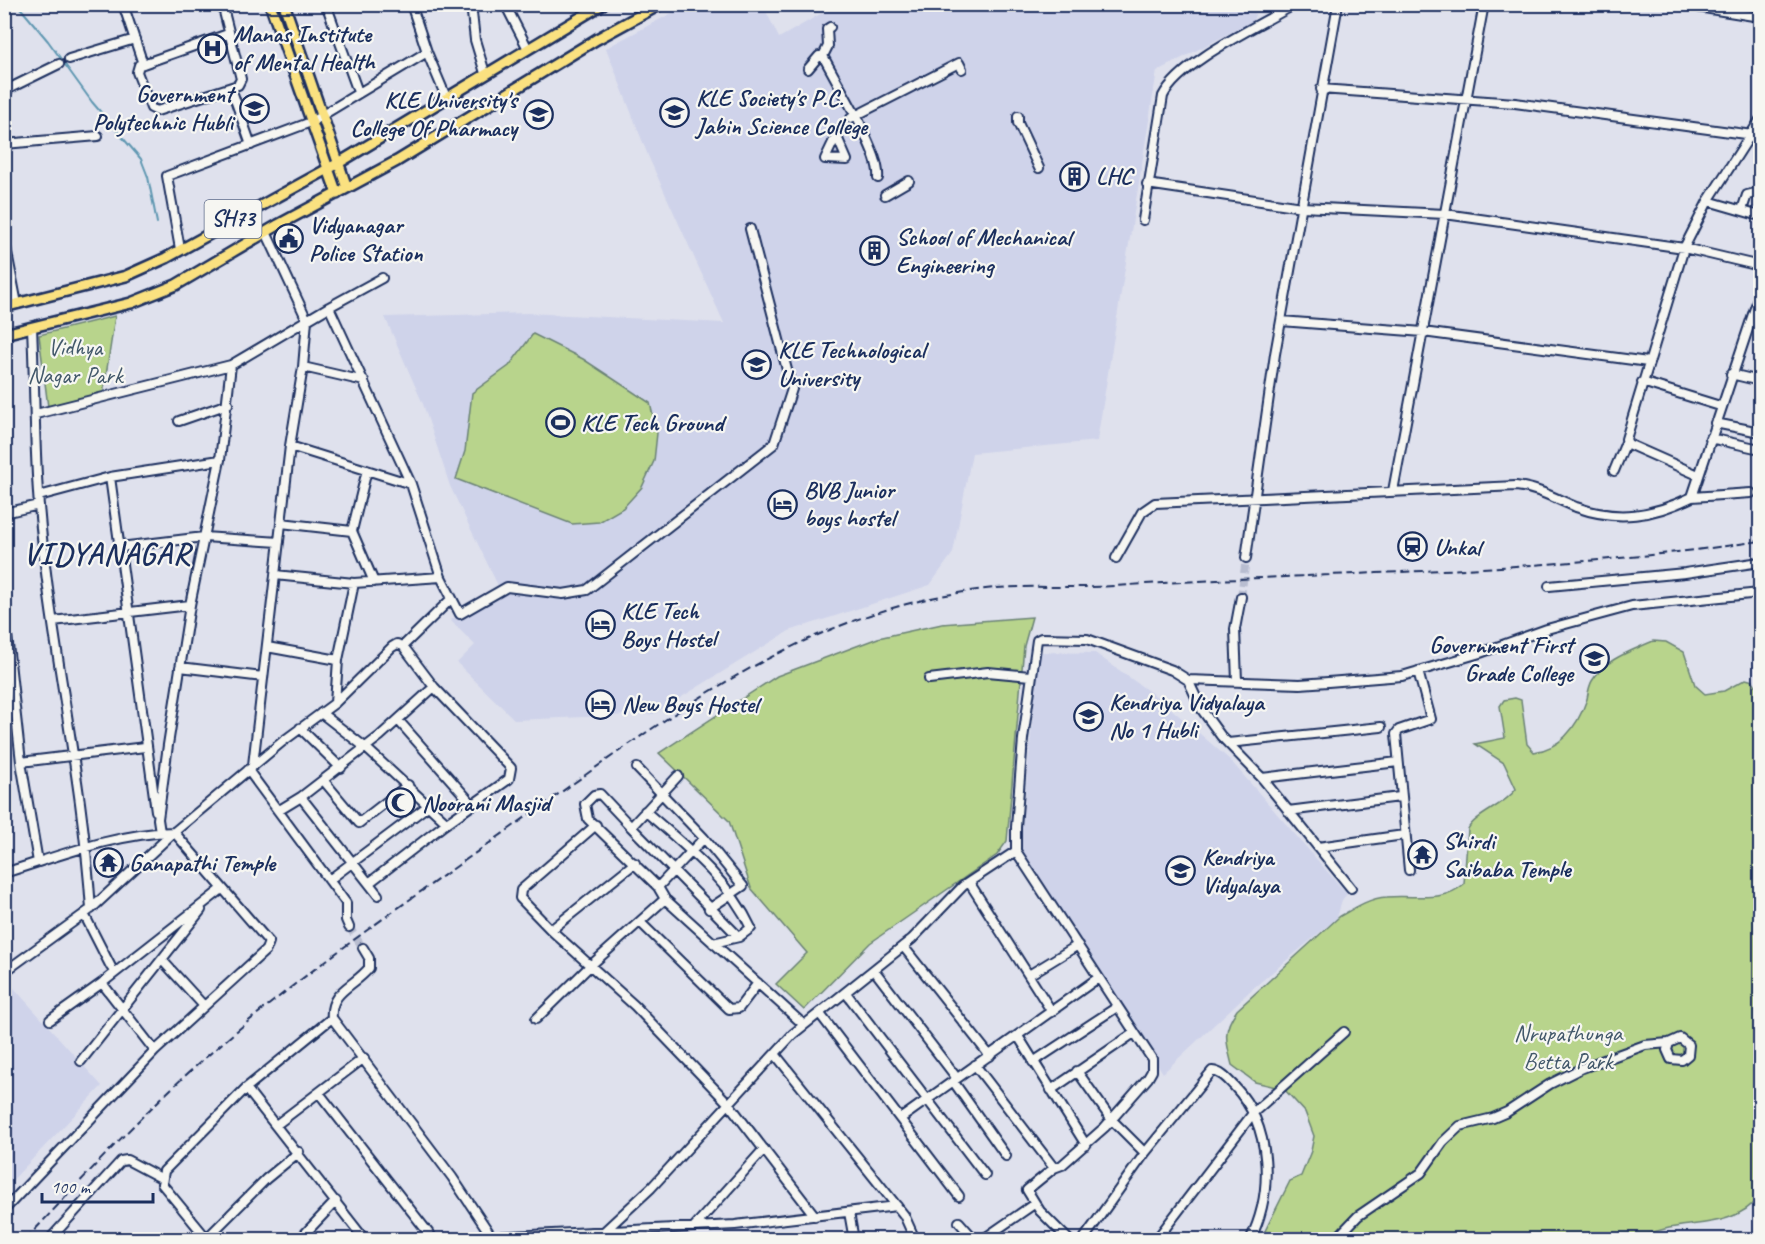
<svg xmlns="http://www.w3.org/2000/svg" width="1765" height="1244" viewBox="0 0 1765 1244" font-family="Caveat,sans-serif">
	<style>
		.built { fill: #cfd3ea }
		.green { fill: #b8d48c; stroke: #6a8275; stroke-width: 1.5 }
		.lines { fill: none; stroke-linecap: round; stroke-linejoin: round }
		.stream { stroke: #5f97b1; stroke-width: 2 }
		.minor-tunnel { stroke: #b8bdd0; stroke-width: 8; stroke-dasharray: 8 4; stroke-linecap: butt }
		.minor-casing { stroke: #1b2f5e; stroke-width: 12 }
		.major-casing { stroke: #1b2f5e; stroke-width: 14 }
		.minor { stroke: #f6f6f2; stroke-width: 8 }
		.major { stroke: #fae180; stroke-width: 9 }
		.rail { stroke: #1b2f5e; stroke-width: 2; stroke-dasharray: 9 4.5; stroke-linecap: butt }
		.labels { text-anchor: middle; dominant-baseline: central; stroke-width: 4.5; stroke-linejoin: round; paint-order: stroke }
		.shield { fill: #f6f6f2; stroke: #5d6b8a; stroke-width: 1.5 }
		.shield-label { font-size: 22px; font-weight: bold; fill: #1b2f5e }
		.poi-label { font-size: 24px; font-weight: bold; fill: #1b2f5e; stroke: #f6f6f2; text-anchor: start }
		.park-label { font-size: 24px; fill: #42586a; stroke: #f6f6f2 }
		.district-label { font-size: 30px; font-weight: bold; letter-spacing: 1.5px; fill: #1b2f5e; stroke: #f6f6f2 }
	</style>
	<rect width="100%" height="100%" fill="#dfe1ed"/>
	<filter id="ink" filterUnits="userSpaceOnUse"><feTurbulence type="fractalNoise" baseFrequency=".0167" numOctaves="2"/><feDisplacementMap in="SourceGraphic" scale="12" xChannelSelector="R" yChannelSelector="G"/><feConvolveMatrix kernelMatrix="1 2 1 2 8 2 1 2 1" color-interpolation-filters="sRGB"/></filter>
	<g filter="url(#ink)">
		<!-- built -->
		<path class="built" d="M687,5h76l16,33 57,-33h422l-5,16 -96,50 -60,370 -125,12 -19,100 -23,32 -141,46 -135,83 -139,6 -58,-57 18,-18 -25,-25 52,-26 -52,-108 -27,-82 -38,-87 143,-4 196,10 -75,-165 -43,-110z
			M1039,652l56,1 66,47 69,60 117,134 -5,6 -5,18 -86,72 -88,83 -143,-225z
			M4,977l98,109 -97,102h-1z"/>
		<!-- green -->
		<path class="green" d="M115,316l-12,79 -55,12 -9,-72z
			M533,334l50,25 67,44 7,30 -3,28 -12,26 -19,21 -24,14 -27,2 -116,-45 9,-28 7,-58 37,-27z
			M1032,617l-8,29 -17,195 -10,14 -127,88 -66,67 -28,-26 31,-31 -56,-65 -22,-67 -70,-68 118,-77 101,-38 64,-14z
			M1653,641l13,1 18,10 11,33 10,9 19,-3 22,-12 7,2 7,11v504c-31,39 -83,20 -122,43h-377l29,-58 11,-5 10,-25 3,-15 -9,-24 -21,-23 -29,-7 -23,-17c-6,-24 -10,-34 5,-55l102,-93c15,-9 30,-19 48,-20 28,-3 54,7 77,-13l4,-55c8,-15 36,-23 48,-40l-12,-26 -29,-19 30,-6 -5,-32 4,-6 11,-2 6,2 6,44 7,8c28,-4 44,-27 53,-53 1,-6 2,-13 5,-18 13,-22 39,-30 61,-40z"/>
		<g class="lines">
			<!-- stream -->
			<path class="stream" d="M17,4l31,37 44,61 49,57 7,18 9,46"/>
			<!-- minor-tunnel -->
			<path class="minor-tunnel" d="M1241,597l5,-39
				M349,927l14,21"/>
			<defs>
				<path id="minor" d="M123,4l20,60 85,-30
					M326,4l32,88
					M411,4l16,48 19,45
					M471,4l4,36 10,33
					M505,4l23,45
					M1679,4l81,13
					M830,27l-3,2 1,17 -5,10 33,60
					M69,59l66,-20
					M143,64l-4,1 -2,7 14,36 6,3 81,-26 3,-6 -19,-75
					M808,69l11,-13h4
					M231,88l20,57
					M1321,89l194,14 245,33
					M4,91l55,-27
					M857,116c6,17 23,45 21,62
					M1018,116v7l21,45
					M851,118l108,-55 3,6
					M835,138l3,1 9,21 -22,-1z
					M4,144l94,-8
					M1147,184l155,23 143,7 239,34 76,18
					M885,195l24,-14
					M1708,201l52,15
					M1742,210l5,-15 13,-3
					M1143,220l20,-124c18,-35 96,-70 132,-92
					M4,237l13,67
					M180,249l-13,-73 144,-54 116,-70
					M382,278l-53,29 82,177
					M1281,321l142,11 225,30
					M32,328c3,59 2,119 7,178 11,135 43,267 52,403
					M303,367l61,14
					M1731,374l29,7
					M1642,382l78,24
					M36,414l195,-49 76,-45 -41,-88
					M179,421l49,-17
					M1715,423l45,9
					M1710,438l50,11
					M290,446l121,38 30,93 19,37 47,-27 56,7 24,-4 187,-146 18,-55 -42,-160
					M1614,471l12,-29
					M1698,475l-70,-31 -2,-5 58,-191 24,-47 52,-81
					M110,477l46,334
					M1393,491l91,-487
					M39,496l71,-19 110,-17
					M1692,497l59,-4
					M4,513l35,-8
					M281,523l71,8 15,-61
					M352,531l22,51
					M120,547l84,-10 75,5
					M1116,558l26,-46 13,-9 361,-17c22,2 40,13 60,21 42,15 77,9 116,-10l68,-204
					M1246,558l29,-204 63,-350
					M275,575l79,8
					M1549,586l136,-13 75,-11
					M4,608l17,154 17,100
					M53,621l137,-16
					M403,646l48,-47
					M267,647l71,13
					M180,667l83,10
					M929,679l59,-7 42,4
					M1188,680l14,30 19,26 41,42 89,110
					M1237,681l-2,-52 6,-32
					M335,703l3,-43 16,-77 87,-6
					M321,713l45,35 81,75
					M398,720l75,85
					M300,728l41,40
					M1228,743l153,-16
					M21,762l124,-15
					M253,765l37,-319 13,-79 4,-47 22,-13
					M637,768l67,70 -46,49 7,12
					M248,770l98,133v17l3,7
					M1262,778l136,-16
					M324,781l35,42 49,-38
					M278,811l23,-14 77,98
					M645,811c39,34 84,69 106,117l-12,9
					M1288,811l112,-14
					M596,825l-75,65 -1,8 31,32 84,76 94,98 86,112
					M631,827l108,110 -26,6
					M160,832l-2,-13 10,-74 22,-140 30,-145 11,-95
					M704,838l39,48 -34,23
					M1318,847l86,-12
					M1409,870l-13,-136 3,-4 32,-11 -13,-48
					M4,873c55,-17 113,-40 170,-41l108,-90 53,-39 57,-56 5,-3 6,2 31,41 -54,49 -79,61
					M329,880l100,-75
					M969,882l83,130
					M369,883l75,-58 65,-46 2,-11 -77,-81
					M658,887l-70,-68 -3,-15 9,-9 6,-1 31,33 47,-51
					M84,914l27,53
					M640,922l89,87 10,-1 19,-25
					M551,930l84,-67
					M903,946l87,110
					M363,948l6,10v10c-14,18 -40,23 -37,50l120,159 42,63
					M4,952l3,18 84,-61 83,-77 95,110 -3,8 -111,101 -151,159
					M162,960l42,46
					M874,970l82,107
					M1029,975l49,-30
					M846,993l139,182
					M820,1014l139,182
					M536,1019l54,-53 75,-67 139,126
					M50,1020l52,-37
					M1018,1036l68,109
					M155,1051l-53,-68 120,-94
					M775,1054l129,161 9,20 -1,5
					M81,1061l120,-151
					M1033,1062l84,-55
					M975,1065l79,103
					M1077,1071l34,48 34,34
					M953,1081l53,75
					M246,1088l119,152
					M1051,1090l83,-57
					M319,1093l115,147
					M900,1119l198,-141
					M276,1125l88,-67
					M849,1212l5,28
					M959,1222l16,18
					M694,1227l70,-78
					M493,1237l242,-12 162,-19
					M207,1238l59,-59 33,-27
					M49,1240l72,-79 6,-1 34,18
					M208,1240l-46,-56 2,-13 82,-83 86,-70
					M299,1240l37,-39
					M595,1240l56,-52 142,-154 119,-95 51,-53 53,-35
					M982,1240l52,-36
					M1069,1240l-29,-29 -13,-21 27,-22 8,-3 43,-38 43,-49 4,-7v-12l-136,-208v-24l7,-88 14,-99 4,-2 46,1 85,31 16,10 112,4 28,-2 74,-6 78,-23 67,-24 85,-23 128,-13
					M1083,1240l62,-87 67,-82c10,1 16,9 22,15 38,40 40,106 16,154
					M1156,1240l98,-128 90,-80
					M1335,1240l23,-24 63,-43 22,-31 17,-16 33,-8 14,-6 43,-28 32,-16 63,-23 24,-2 11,-5 9,7 -1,10 -6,5 -11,-1 -4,-9 2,-7"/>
				<path id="major" d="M270,4l67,190
					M284,4l63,184
					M4,307l122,-31 40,-18 171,-94 266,-160
					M4,334l127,-31 45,-18 102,-60 119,-64 200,-122 64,-35"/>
			</defs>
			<!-- minor casing -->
			<use href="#minor" class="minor-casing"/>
			<!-- major casing -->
			<use href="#major" class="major-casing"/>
			<!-- minor -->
			<use href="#minor" class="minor"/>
			<!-- major -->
			<use href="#major" class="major"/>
			<!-- rail -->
			<path class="rail" d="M25,1240c61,-64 120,-131 187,-188 99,-86 208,-159 314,-235 142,-100 273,-203 451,-227 45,-6 92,-1 138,-4 215,-15 432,-12 645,-45"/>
		</g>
	</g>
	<!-- icons -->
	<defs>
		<symbol id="hospital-ring" viewBox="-11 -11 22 22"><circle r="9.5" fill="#f6f6f2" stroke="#1b2f5e" stroke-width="1.5"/><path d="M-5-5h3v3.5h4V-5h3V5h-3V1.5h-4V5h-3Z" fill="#1b2f5e"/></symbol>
		<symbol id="university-ring" viewBox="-11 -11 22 22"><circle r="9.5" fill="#f6f6f2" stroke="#1b2f5e" stroke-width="1.5"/><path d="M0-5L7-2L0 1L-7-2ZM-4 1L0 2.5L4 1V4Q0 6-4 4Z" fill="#1b2f5e"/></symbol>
		<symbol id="building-ring" viewBox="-11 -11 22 22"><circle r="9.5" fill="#f6f6f2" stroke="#1b2f5e" stroke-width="1.5"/><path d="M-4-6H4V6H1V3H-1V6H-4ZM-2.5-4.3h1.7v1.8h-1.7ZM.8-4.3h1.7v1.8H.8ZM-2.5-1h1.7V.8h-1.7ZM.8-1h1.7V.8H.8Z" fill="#1b2f5e"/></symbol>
		<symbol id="civic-ring" viewBox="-11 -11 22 22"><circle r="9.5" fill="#f6f6f2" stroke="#1b2f5e" stroke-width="1.5"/><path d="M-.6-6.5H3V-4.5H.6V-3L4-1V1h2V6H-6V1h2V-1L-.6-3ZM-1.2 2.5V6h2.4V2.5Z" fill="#1b2f5e"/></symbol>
		<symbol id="stadium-ring" viewBox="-11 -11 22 22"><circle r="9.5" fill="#f6f6f2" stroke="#1b2f5e" stroke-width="1.5"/><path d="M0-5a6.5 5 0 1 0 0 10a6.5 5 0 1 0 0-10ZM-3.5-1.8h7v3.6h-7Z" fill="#1b2f5e"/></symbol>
		<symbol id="hotel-ring" viewBox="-11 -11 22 22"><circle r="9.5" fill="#f6f6f2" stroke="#1b2f5e" stroke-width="1.5"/><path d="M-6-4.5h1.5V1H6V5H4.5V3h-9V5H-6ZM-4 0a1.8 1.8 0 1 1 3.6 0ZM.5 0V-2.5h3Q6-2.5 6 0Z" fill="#1b2f5e"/></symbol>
		<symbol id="station-ring" viewBox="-11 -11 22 22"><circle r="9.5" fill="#f6f6f2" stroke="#1b2f5e" stroke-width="1.5"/><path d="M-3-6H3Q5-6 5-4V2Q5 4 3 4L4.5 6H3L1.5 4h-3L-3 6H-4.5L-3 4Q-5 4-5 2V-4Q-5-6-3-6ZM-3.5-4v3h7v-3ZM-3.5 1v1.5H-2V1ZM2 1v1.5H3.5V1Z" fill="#1b2f5e"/></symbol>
		<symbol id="school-ring" viewBox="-11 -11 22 22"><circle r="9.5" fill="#f6f6f2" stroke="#1b2f5e" stroke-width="1.5"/><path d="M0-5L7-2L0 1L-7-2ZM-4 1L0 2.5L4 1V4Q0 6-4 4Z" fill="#1b2f5e"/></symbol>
		<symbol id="mosque-ring" viewBox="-11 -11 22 22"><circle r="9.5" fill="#f6f6f2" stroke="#1b2f5e" stroke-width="1.5"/><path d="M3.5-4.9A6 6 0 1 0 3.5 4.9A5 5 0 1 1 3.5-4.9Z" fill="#1b2f5e"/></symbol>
		<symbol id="temple-ring" viewBox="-11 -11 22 22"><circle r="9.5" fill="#f6f6f2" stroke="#1b2f5e" stroke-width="1.5"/><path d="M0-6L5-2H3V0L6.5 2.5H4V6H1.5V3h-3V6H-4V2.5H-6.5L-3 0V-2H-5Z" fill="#1b2f5e"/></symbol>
	</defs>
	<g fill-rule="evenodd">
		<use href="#hospital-ring" x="196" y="32" width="33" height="33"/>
		<use href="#university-ring" x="238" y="92" width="33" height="33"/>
		<use href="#university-ring" x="658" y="96" width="33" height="33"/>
		<use href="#university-ring" x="522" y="98" width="33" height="33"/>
		<use href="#building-ring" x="1058" y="160" width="33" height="33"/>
		<use href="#civic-ring" x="272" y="222" width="33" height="33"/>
		<use href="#building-ring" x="858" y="234" width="33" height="33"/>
		<use href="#university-ring" x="740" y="348" width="33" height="33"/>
		<use href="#stadium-ring" x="544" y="406" width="33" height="33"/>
		<use href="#hotel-ring" x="766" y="488" width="33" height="33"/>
		<use href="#station-ring" x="1396" y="530" width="33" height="33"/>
		<use href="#hotel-ring" x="584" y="608" width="33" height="33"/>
		<use href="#university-ring" x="1578" y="642" width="33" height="33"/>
		<use href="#hotel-ring" x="584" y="688" width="33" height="33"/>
		<use href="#school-ring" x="1072" y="700" width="33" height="33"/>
		<use href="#mosque-ring" x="384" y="786" width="33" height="33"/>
		<use href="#temple-ring" x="1406" y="838" width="33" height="33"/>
		<use href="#temple-ring" x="92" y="846" width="33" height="33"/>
		<use href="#school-ring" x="1164" y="854" width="33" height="33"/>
	</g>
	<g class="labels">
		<!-- shield labels -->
		<rect class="shield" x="204.5" y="200" width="57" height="38" rx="4.5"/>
		<g class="shield-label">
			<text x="233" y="219">SH73</text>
		</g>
		<!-- poi labels -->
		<g class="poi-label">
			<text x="233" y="34">Manas Institute<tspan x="233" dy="28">of Mental Health</tspan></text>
			<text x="233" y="94" text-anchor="end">Government<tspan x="233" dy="28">Polytechnic Hubli</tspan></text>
			<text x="696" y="98">KLE Society's P.C.<tspan x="696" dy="28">Jabin Science College</tspan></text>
			<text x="517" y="100" text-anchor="end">KLE University's<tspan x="517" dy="28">College Of Pharmacy</tspan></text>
			<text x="1096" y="176">LHC</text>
			<text x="309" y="225">Vidyanagar<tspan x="309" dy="28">Police Station</tspan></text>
			<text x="896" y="237">School of Mechanical<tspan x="896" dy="28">Engineering</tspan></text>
			<text x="778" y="350">KLE Technological<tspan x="778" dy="28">University</tspan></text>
			<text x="581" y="423">KLE Tech Ground</text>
			<text x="804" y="490">BVB Junior<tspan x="804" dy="28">boys hostel</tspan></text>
			<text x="1434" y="547">Unkal</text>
			<text x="621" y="611">KLE Tech<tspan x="621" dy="28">Boys Hostel</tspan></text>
			<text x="1573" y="645" text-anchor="end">Government First<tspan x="1573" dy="28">Grade College</tspan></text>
			<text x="1109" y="702">Kendriya Vidyalaya<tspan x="1109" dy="28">No 1 Hubli</tspan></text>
			<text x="622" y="704">New Boys Hostel</text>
			<text x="422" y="803">Noorani Masjid</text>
			<text x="1443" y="841">Shirdi<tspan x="1443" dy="28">Saibaba Temple</tspan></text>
			<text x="1202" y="857">Kendriya<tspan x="1202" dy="28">Vidyalaya</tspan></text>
			<text x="129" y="863">Ganapathi Temple</text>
		</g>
		<!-- park labels -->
		<g class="park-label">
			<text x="75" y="347">Vidhya<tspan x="75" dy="28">Nagar Park</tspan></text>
			<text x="1568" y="1033">Nrupathunga<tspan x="1568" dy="28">Betta Park</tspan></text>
		</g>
		<!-- district labels -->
		<g class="district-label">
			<text x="107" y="554">VIDYANAGAR</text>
		</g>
	</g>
	<!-- margin -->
	<rect width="1765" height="1244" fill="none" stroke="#f6f6f2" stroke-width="24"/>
	<rect x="12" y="12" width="1741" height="1220" fill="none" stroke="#1b2f5e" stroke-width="2" filter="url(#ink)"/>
	<!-- scale -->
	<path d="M42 1193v9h111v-9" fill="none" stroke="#1b2f5e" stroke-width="3"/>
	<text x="51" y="1193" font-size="18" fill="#1b2f5e" stroke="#f6f6f2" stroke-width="4.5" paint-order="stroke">100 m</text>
</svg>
